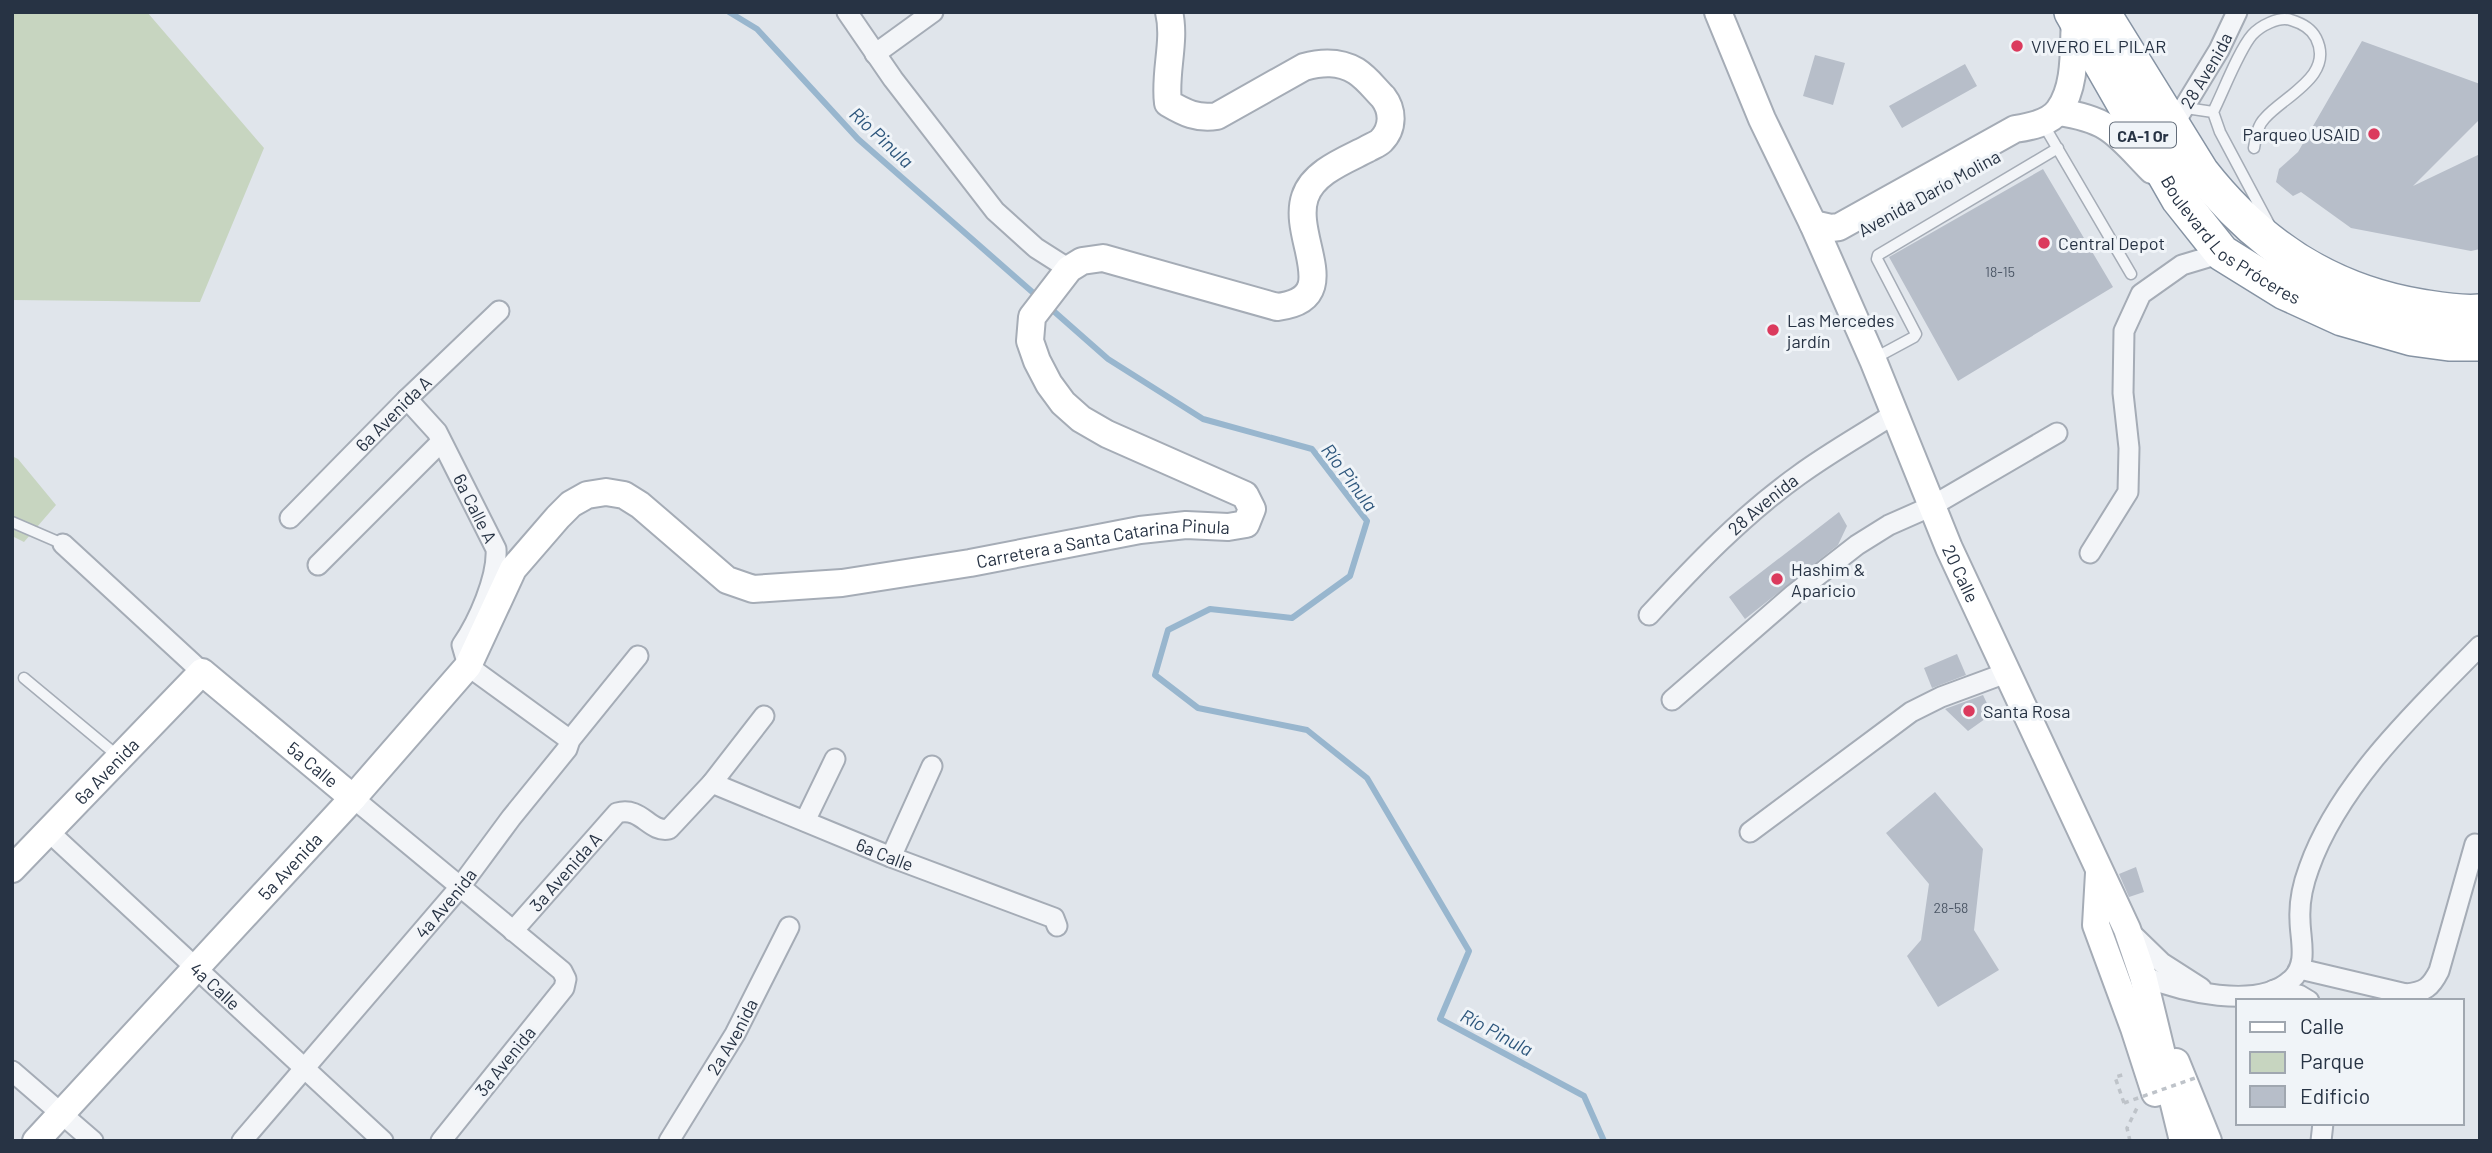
<svg xmlns="http://www.w3.org/2000/svg" width="2492" height="1153" viewBox="0 0 2492 1153" font-family="Barlow,sans-serif">
	<style>
		.green { fill: #c7d5c0 }
		.lines { fill: none; stroke-linecap: round; stroke-linejoin: round }
		.stream { stroke: #98b6ce; stroke-width: 6 }
		.building { fill: #b7bec9 }
		.lane-casing { stroke: #a5acb6; stroke-width: 13 }
		.street-casing { stroke: #a5acb6; stroke-width: 23 }
		.secondary-casing { stroke: #a5acb6; stroke-width: 30 }
		.highway-casing { stroke: #8693a3; stroke-width: 38 }
		.path { stroke: #bec3c9; stroke-width: 3.5; stroke-dasharray: 5 5; stroke-linecap: butt }
		.lane { stroke: #f3f5f8; stroke-width: 10 }
		.street { stroke: #f3f5f8; stroke-width: 19 }
		.secondary { stroke: #fff; stroke-width: 26 }
		.highway { stroke: #fff; stroke-width: 35 }
		.path-bridge { stroke: #bec3c9; stroke-width: 3.5; stroke-dasharray: 5 5; stroke-linecap: butt }
		.poi-dot { fill: #db3a5d; stroke: #f0f4f8; stroke-width: 2.5 }
		.labels { text-anchor: middle; dominant-baseline: central; stroke-width: 6; stroke-linejoin: round; paint-order: stroke }
		.number-label { font-size: 14px; fill: #4b5665 }
		.shield { fill: #f0f4f8; stroke: #636d7a; stroke-width: 2 }
		.shield-label { font-size: 16px; font-weight: bold; fill: #273344 }
		.poi-label { font-size: 18px; fill: #273344; stroke: #f0f4f8; text-anchor: start }
		.street-label { font-size: 18px; fill: #273344; stroke: #f0f4f8 }
		.water-label { font-size: 19px; font-style: italic; fill: #2d567c; stroke: #f0f4f8 }
	</style>
	<rect width="100%" height="100%" fill="#e0e5eb"/>
	<!-- green -->
	<path class="green" d="M12,12h135l117,136 -64,154 -188,-2z
		M12,456l6,3 38,46 -32,37 -12,-6z"/>
	<g class="lines">
		<!-- stream -->
		<path class="stream" d="M729,12l28,17 101,110 180,158
			M1049,307l59,52 95,60 109,30 55,72 -17,55 -58,42 -82,-9 -42,21 -13,45 43,33 109,22 60,48 102,173 -29,68 144,77 20,45"/>
	</g>
	<!-- building -->
	<path class="building" d="M2362,41l118,43v35l-67,67 67,-32v95l-9,2 -120,-23 -50,-36 -8,4 -17,-14 3,-13 19,-17z
		M1815,55l30,8 -12,42 -30,-9z
		M1965,64l12,22 -75,42 -13,-22z
		M2043,169l70,118 -155,94 -69,-124z
		M1839,512l8,14 -9,19 -93,74 -16,-22z
		M1957,654l9,21 -34,13 -8,-20z
		M1983,695l9,19 -24,17 -23,-22z
		M1935,792l48,57 -9,81 25,40 -61,37 -31,-51 14,-16 8,-56 -43,-51z
		M2136,867l8,25 -15,5 -10,-23z"/>
	<g class="lines">
		<defs>
			<path id="lane" d="M2186,108l27,4
				M2042,122l89,152
				M2254,148c2,-11 3,-22 11,-30 19,-22 70,-42 51,-80 -5,-10 -15,-15 -25,-18 -12,-4 -31,6 -39,15 -13,15 -29,57 -39,77l7,20 49,92
				M1875,358l39,-21 2,-3 -39,-75 1,-4 180,-107
				M12,522l51,22
				M24,678l95,79"/>
			<g id="street">
				<path d="M847,12l46,67 102,132 41,37 33,21"/>
				<path d="M875,54l58,-42"/>
				<path id="s1" d="M2172,127l47,-77 18,-38"/>
				<path id="s2" d="M407,399l30,33 59,117c2,28 -18,73 -34,96l6,21 102,74"/>
				<path id="s3" d="M290,518l117,-119 92,-88"/>
				<path d="M63,544l139,128"/>
				<path d="M2090,553l38,-61 1,-44 -6,-55 1,-62 17,-37 41,-29 40,-12"/>
				<path d="M318,565l123,-123"/>
				<path id="s4" d="M1649,615c46,-50 94,-100 150,-140 30,-22 64,-41 95,-61"/>
				<path d="M1672,700l122,-106 63,-49 32,-20 43,-19 125,-73"/>
				<path id="s5" d="M712,783l179,74 163,61 3,8"/>
				<path d="M353,798l209,173 4,8 -2,9 -123,153"/>
				<path d="M805,821l30,-62"/>
				<path id="s6" d="M48,831l335,310"/>
				<path d="M1750,832l161,-120 30,-15 65,-24"/>
				<path d="M891,857l41,-91"/>
				<path id="s7" d="M513,931l104,-118c25,-7 32,20 52,16l43,-46 52,-67"/>
				<path d="M2129,931l33,32 39,25"/>
				<path d="M2300,969l106,25c19,-2 25,-7 33,-23l36,-127"/>
				<path d="M2143,976c37,15 115,35 148,4 18,-16 9,-40 9,-60 -1,-17 3,-36 9,-52 30,-85 109,-159 171,-222"/>
				<path d="M2274,990l25,5 10,6"/>
				<path d="M12,1071l81,70"/>
				<path id="s8" d="M242,1141l218,-254 51,-69 56,-69 3,-9 68,-84"/>
				<path id="s9" d="M669,1141l66,-107 54,-107"/>
				<path d="M2321,1141l2,-18"/>
			</g>
			<g id="secondary">
				<path id="s10" d="M1718,12l44,107 51,105 60,136 76,188 178,381 16,47 40,165"/>
				<path d="M2059,112c52,8 58,22 93,58"/>
				<path d="M1813,224l18,4 8,-1 176,-98c14,-2 35,-6 44,-19 18,-25 14,-63 16,-92"/>
				<path id="s11" d="M12,869l190,-197 151,126"/>
				<path d="M2099,873l-3,52 38,103 21,65"/>
				<path d="M2176,1062l32,79"/>
				<path id="s12" d="M36,1141l317,-343 115,-132 45,-97 45,-52 13,-13 16,-9 19,-3 18,3 16,10 87,75 26,9 89,-6 128,-20 170,-33 46,-5 42,2 18,-3 6,-15 -7,-14 -138,-61 -26,-15 -18,-16 -14,-19 -12,-23 -7,-20 2,-24 37,-48 13,-8 21,-3 174,49c69,-8 14,-69 28,-110 8,-25 41,-37 62,-48 5,-3 11,-5 14,-8 13,-13 12,-31 2,-44 -9,-9 -16,-19 -27,-26 -17,-10 -34,-9 -52,-4l-87,49c-20,3 -32,-3 -49,-13 -4,-30 8,-62 1,-91"/>
			</g>
			<g id="highway">
				<path id="s13" d="M2072,12l107,187 43,54 63,39 57,26 70,20 37,5h31"/>
				<path d="M2102,12l99,160c57,73 128,120 220,135 19,3 39,7 59,5"/>
			</g>
		</defs>
		<!-- lane casing -->
		<use href="#lane" class="lane-casing"/>
		<!-- street casing -->
		<use href="#street" class="street-casing"/>
		<!-- secondary casing -->
		<use href="#secondary" class="secondary-casing"/>
		<!-- highway casing -->
		<use href="#highway" class="highway-casing"/>
		<!-- path -->
		<path class="path" d="M2124,1103l-9,-26 11,-3
			M2130,1141l-3,-13 10,-20"/>
		<!-- lane -->
		<use href="#lane" class="lane"/>
		<!-- street -->
		<use href="#street" class="street"/>
		<!-- secondary -->
		<use href="#secondary" class="secondary"/>
		<!-- highway -->
		<use href="#highway" class="highway"/>
		<!-- path-bridge -->
		<path class="path-bridge" d="M2124,1103l71,-25"/>
	</g>
	<!-- markers -->
	<g class="poi-dot">
		<circle cx="2017" cy="46" r="7"/>
		<circle cx="2374" cy="134" r="7"/>
		<circle cx="2044" cy="243" r="7"/>
		<circle cx="1773" cy="330" r="7"/>
		<circle cx="1777" cy="579" r="7"/>
		<circle cx="1969" cy="711" r="7"/>
	</g>
	<g class="labels">
		<!-- number labels -->
		<g class="number-label">
			<text x="2000" y="271">18-15</text>
			<text x="1951" y="907">28-58</text>
		</g>
		<!-- shield labels -->
		<rect class="shield" x="2110" y="122.5" width="66" height="25" rx="5"/>
		<g class="shield-label">
			<text x="2143" y="135">CA-1 Or</text>
		</g>
		<!-- poi labels -->
		<g class="poi-label">
			<text x="2031" y="46">VIVERO EL PILAR</text>
			<text x="2360" y="134" text-anchor="end">Parqueo USAID</text>
			<text x="2058" y="243">Central Depot</text>
			<text x="1787" y="320">Las Mercedes<tspan x="1787" dy="21">jardín</tspan></text>
			<text x="1791" y="569">Hashim &amp;<tspan x="1791" dy="21">Aparicio</tspan></text>
			<text x="1983" y="711">Santa Rosa</text>
		</g>
		<!-- street labels -->
		<g class="street-label">
			<text stroke="none"><textPath href="#s1" startOffset="66">28 Avenida</textPath></text>
			<text transform="translate(1929 193) rotate(-29)">Avenida Darío Molina</text>
			<text stroke="none"><textPath href="#s13" startOffset="282">Boulevard Los Próceres</textPath></text>
			<text stroke="none"><textPath href="#s3" startOffset="147">6a Avenida A</textPath></text>
			<text stroke="none"><textPath href="#s4" startOffset="159">28 Avenida</textPath></text>
			<text stroke="none"><textPath href="#s2" startOffset="130">6a Calle A</textPath></text>
			<text stroke="none"><textPath href="#s12" startOffset="1407">Carretera a Santa Catarina Pinula</textPath></text>
			<text stroke="none"><textPath href="#s10" startOffset="612">20 Calle</textPath></text>
			<text stroke="none"><textPath href="#s11" startOffset="418">5a Calle</textPath></text>
			<text stroke="none"><textPath href="#s11" startOffset="136">6a Avenida</textPath></text>
			<text stroke="none"><textPath href="#s5" startOffset="187">6a Calle</textPath></text>
			<text stroke="none"><textPath href="#s12" startOffset="374">5a Avenida</textPath></text>
			<text stroke="none"><textPath href="#s7" startOffset="79">3a Avenida A</textPath></text>
			<text stroke="none"><textPath href="#s8" startOffset="313">4a Avenida</textPath></text>
			<text stroke="none"><textPath href="#s6" startOffset="228">4a Calle</textPath></text>
			<text stroke="none"><textPath href="#s9" startOffset="122">2a Avenida</textPath></text>
			<text transform="translate(505 1061) rotate(-51)">3a Avenida</text>
		</g>
		<!-- water labels -->
		<g class="water-label">
			<text transform="translate(882 137) rotate(43)">Río Pinula</text>
			<text transform="translate(1350 477) rotate(53)">Río Pinula</text>
			<text transform="translate(1497 1032) rotate(28)">Río Pinula</text>
		</g>
	</g>
	<!-- border -->
	<rect width="2492" height="1153" fill="none" stroke="#273344" stroke-width="28"/>
	<!-- legend -->
	<rect x="2236" y="999" width="228" height="126" fill="#f0f4f8" stroke="#a0a7b0" stroke-width="2"/>
	<rect x="2250" y="1022" width="35" height="10" fill="#ffffff" stroke="#a0a7b0" stroke-width="2"/>
	<text x="2300" y="1034" font-size="21" fill="#273344">Calle</text>
	<rect x="2250" y="1052" width="35" height="21" fill="#c7d5c0" stroke="#a0a7b0" stroke-width="2"/>
	<text x="2300" y="1069" font-size="21" fill="#273344">Parque</text>
	<rect x="2250" y="1086" width="35" height="21" fill="#b7bec9" stroke="#a0a7b0" stroke-width="2"/>
	<text x="2300" y="1104" font-size="21" fill="#273344">Edificio</text>
</svg>
